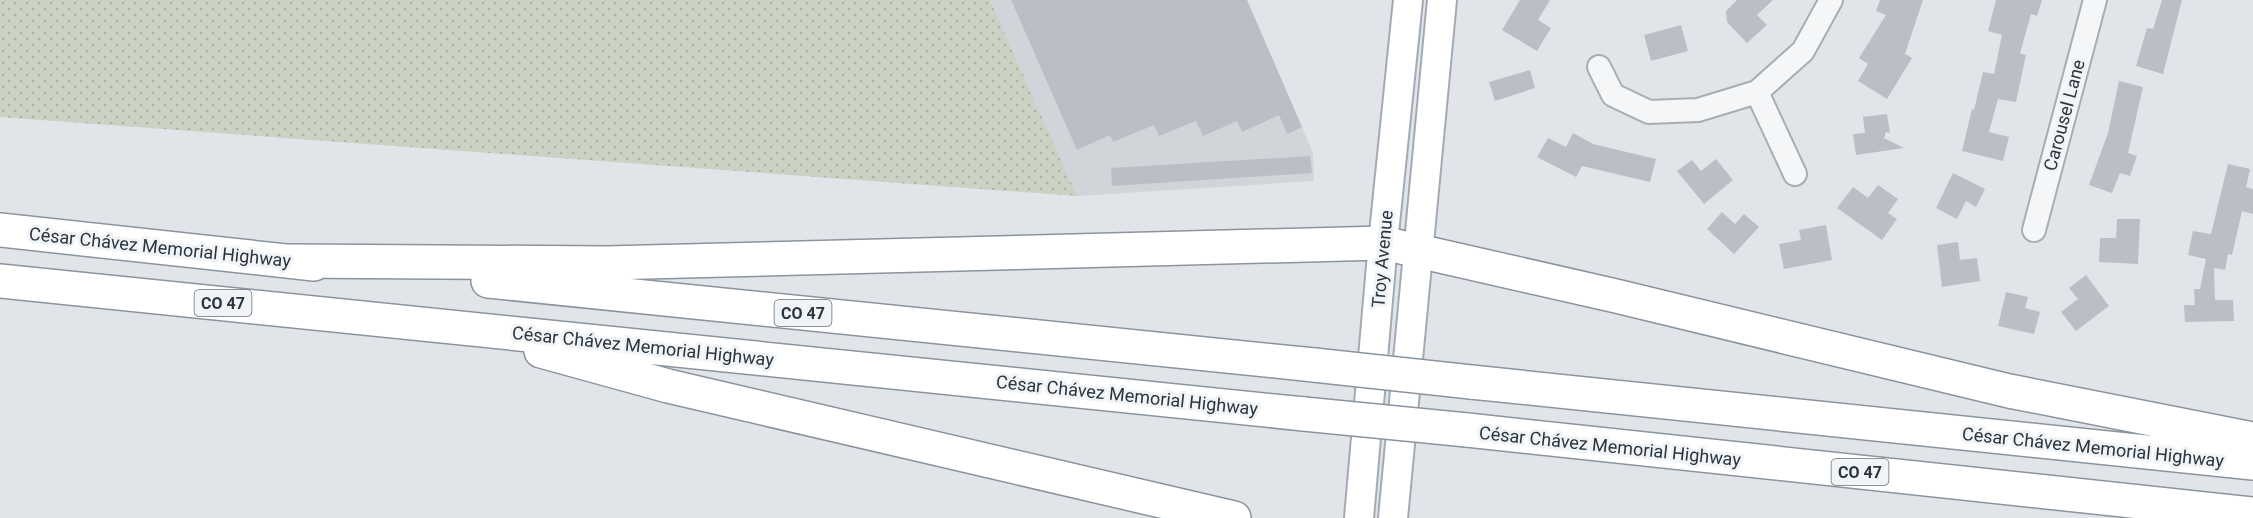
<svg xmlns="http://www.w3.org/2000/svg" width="2253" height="518" viewBox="0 0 2253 518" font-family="Roboto,sans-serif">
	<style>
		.built { fill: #d0d5da }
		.grass { fill: url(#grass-dots) }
		.building { fill: #b9bfc5 }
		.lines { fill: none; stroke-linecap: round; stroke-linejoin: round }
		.minor-casing { stroke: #a7adb3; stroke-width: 26 }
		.major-casing { stroke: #a2abb3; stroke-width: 32 }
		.highway-casing { stroke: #8a949e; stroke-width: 36 }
		.minor { stroke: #f4f6f7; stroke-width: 22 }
		.major { stroke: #fff; stroke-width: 28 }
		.highway { stroke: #fff; stroke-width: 33 }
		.highway-bridge-casing { stroke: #8a949e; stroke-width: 36; stroke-linecap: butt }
		.highway-bridge { stroke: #fff; stroke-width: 33 }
		.labels { text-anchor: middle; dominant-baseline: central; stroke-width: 6; stroke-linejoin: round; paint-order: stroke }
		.shield { fill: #f1f4f6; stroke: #666e76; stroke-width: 1.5 }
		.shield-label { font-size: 16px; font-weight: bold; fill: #2b353f }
		.street-label { font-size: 18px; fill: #2b353f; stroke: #f1f4f6 }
	</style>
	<defs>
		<pattern id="grass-dots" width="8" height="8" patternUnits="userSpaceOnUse" patternTransform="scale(1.5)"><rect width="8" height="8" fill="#c9d2c3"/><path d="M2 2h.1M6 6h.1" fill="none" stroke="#adb5a9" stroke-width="1.8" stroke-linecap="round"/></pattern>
	</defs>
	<rect width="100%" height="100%" fill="#e1e5e9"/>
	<!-- built -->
	<path class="built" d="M990,0h257l66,153 1,28 -237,15z"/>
	<!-- grass -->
	<path class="grass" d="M0,0h990l87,196 -1077,-79z"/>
	<!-- building -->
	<path class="building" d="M1011,0h236l55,127 -15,7 -8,-19 -37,17 -5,-11 -34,15 -7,-15 -37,15 -5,-11 -41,17 -3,-7 -33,15z
		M1520,0h30l-12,20 13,8 -14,23 -35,-21z
		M1737,0h36l-16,15 10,10 -20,18 -20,-21 -1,-11z
		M1880,0h43l-18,54 7,4 -25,41 -29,-18 10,-17 -9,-6 27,-43 -10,-4z
		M1996,0h46l-5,16 -6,-2 -11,39 6,2 -10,47 -18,-3 -9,33 20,5 -6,24 -41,-10 10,-42 2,1 9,-38 11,2 8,-39 -14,-4z
		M2162,0h20l-19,74 -27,-8 11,-38 6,1z
		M1681,25l7,26 -37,10 -7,-26z
		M1530,70l5,18 -40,13 -6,-19z
		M2119,81l24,6 -15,66 9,3 -7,20 -10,-3 -8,20 -23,-8 19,-52z
		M1887,114l3,19 -4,-1 -2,6 20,10 -48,7 -3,-21 12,-1 -2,-16z
		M1573,133l20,11 63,15 -6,23 -68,-16 -6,11 -39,-20 11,-19 18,9z
		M1310,156l2,17 -200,13 -1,-18z
		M1716,159l17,21 -29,24 -27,-33 15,-11 9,11z
		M2228,164l22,5 -4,18 7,2v25l-11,-3 -10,44 -4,-1 -3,16 -11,-2 1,32h18l1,21 -49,1 -1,-17h11l-1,-16h6l6,-30 -18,-4 5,-24 18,3z
		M1953,173l32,16 -9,18 -10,-6 -9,18 -21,-11z
		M1878,185l20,14 -10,14 9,6 -15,21 -45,-32 16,-21 15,11z
		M1722,212l13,12 9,-10 15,13 -25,27 -27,-25z
		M2117,219h23l-2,45 -39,-2 1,-24h16z
		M1826,225l6,35 -48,9 -5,-25 22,-4 -2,-10z
		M1958,242l2,18 17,-2 3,23 -38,6 -5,-42z
		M2086,275l23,31 -33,25 -15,-19 17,-13 -9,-11z
		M2006,292l22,5 -3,11 15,4 -6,22 -36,-8z"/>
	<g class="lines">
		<defs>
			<path id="minor" d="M1599,67l14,28 36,17 49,-2 59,-18 46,-41 28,-51
				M1757,92l38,82
				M2034,230l61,-230"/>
			<path id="major" d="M1359,518l24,-275 25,-243
				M1393,518l49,-518"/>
			<path id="highway" d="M0,230l314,34
				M292,261l315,2 776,-20 233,53 393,95 244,48
				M0,281l1304,133
				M488,281l826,84
				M541,351l127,35 566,132
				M1471,382l782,81
				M1467,430l786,84"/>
		</defs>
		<!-- minor casing -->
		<use href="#minor" class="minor-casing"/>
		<!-- major casing -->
		<use href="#major" class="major-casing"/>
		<!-- highway casing -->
		<use href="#highway" class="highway-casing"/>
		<!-- minor -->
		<use href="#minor" class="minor"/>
		<!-- major -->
		<use href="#major" class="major"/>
		<!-- highway -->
		<use href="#highway" class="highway"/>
		<defs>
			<path id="highway-bridge" d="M1314,365l157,17
				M1304,414l163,16"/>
		</defs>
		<!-- highway-bridge casing -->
		<use href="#highway-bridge" class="highway-bridge-casing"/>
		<!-- highway-bridge -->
		<use href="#highway-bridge" class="highway-bridge"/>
	</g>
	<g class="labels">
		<!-- shield labels -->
		<g class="shield">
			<rect x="194.5" y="290" width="57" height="26" rx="4.5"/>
			<rect x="774.5" y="300" width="57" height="26" rx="4.5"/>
			<rect x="1831.5" y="459" width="57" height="26" rx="4.5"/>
		</g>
		<g class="shield-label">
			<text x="223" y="303">CO 47</text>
			<text x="803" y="313">CO 47</text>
			<text x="1860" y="472">CO 47</text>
		</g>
		<!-- street labels -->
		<g class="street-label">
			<text transform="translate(2064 115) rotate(-75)">Carousel Lane</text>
			<text transform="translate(160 247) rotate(6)">César Chávez Memorial Highway</text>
			<text transform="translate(1382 259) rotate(-85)">Troy Avenue</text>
			<text transform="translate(643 346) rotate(6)">César Chávez Memorial Highway</text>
			<text transform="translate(1127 395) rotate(6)">César Chávez Memorial Highway</text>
			<text transform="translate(1610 446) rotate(6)">César Chávez Memorial Highway</text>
			<text transform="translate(2093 447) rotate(6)">César Chávez Memorial Highway</text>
		</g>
	</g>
</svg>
